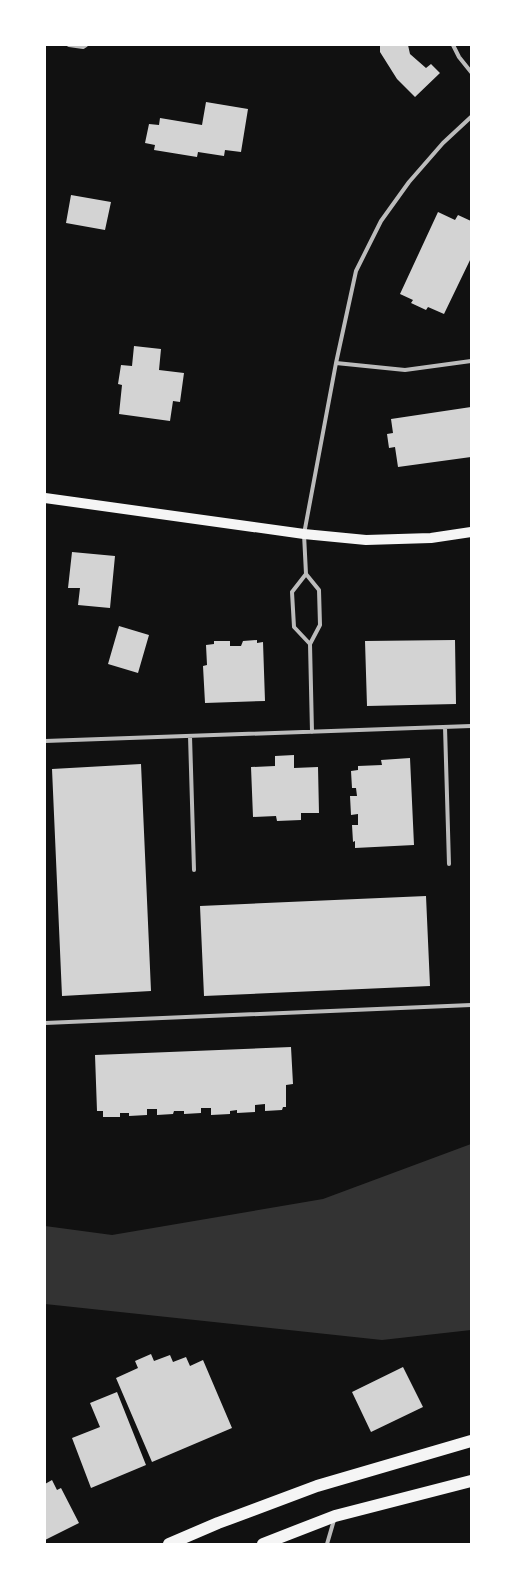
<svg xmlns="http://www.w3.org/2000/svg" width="516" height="1589" viewBox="0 0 516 1589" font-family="'Asap Condensed',sans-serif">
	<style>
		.water { fill: #333 }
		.building { fill: #d3d3d3 }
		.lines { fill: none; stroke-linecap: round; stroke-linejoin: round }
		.service { stroke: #bcbcbc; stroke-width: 4 }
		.secondary { stroke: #f5f5f5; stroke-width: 10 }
		.primary { stroke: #f5f5f5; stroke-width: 12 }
	</style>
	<rect width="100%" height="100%" fill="#111"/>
	<!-- water -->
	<path class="water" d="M471,1144v186l-89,10 -337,-36v-78l67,9 211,-36z"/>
	<!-- building -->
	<path class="building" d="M380,45h28l2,9 16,14 5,-4 9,9 -25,24 -18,-18 -17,-27z
		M206,102l42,7 -7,43 -16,-2 -1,6 -26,-4 -1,5 -43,-7 1,-5 -10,-2 4,-19 10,1 1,-7 42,7z
		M71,195l40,7 -6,28 -39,-7z
		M438,212l17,8 3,-5 13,6v37l-27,56 -16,-7 -2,3 -15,-7 2,-3 -13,-6z
		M134,346l27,3 -2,21 25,3 -4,29 -7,-1 -3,20 -51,-7 3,-29 -4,-1 3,-19 11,1z
		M471,407v50l-73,10 -3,-20 -6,1 -2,-14 6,-1 -2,-14z
		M72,552l43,4 -5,52 -32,-3 2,-17h-12z
		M119,626l30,9 -11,38 -30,-9z
		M257,640v3l6,-1 2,59 -60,2 -2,-37 4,-1 -1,-20 8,-1v-3h16v5h11l2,-5z
		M455,640l1,64 -89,2 -2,-65z
		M294,755v13l24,-1 1,46h-18v7l-24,1 -1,-5 -23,1 -2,-50 24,-1v-10z
		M410,758l4,87 -59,3v-7l-2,1 -1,-17h6v-11l-7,1 -1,-19h7l-1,-8h-4l-1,-17 7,-1v-4l24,-1 -1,-5z
		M141,764l10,227 -89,5 -10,-227z
		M426,896l4,90 -226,10 -4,-90z
		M291,1047l2,37 -7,1v22h-3l-1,3 -17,1v-7l-10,1v7l-18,1v-3l-7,1v3l-19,1v-7h-10v5l-17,1v-3h-10l-1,3 -16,1v-6h-10v6l-18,1v-3h-9v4h-17v-6h-6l-2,-56z
		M151,1354l3,7 16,-6 3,7 13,-5 4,9 13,-6 29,68 -80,34 -36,-84 22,-10 -3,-7z
		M403,1367l20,40 -52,25 -19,-40z
		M117,1392l29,73 -55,23 -19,-50 28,-11 -10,-24z
		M52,1480l5,10 4,-2 18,35 -34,17v-56z"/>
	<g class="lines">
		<!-- service -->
		<path class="service" d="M69,45l14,2 3,-2
			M453,45l6,12 12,15
			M336,363l69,7 66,-9
			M306,574l-14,18 2,35 16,17
			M445,727l4,137
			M312,732l-2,-88 10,-19 -1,-35 -13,-16 -2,-40 32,-171 20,-92 25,-50 28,-39 34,-39 28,-26
			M190,736l4,134
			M45,741l426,-15
			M45,1023l426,-18
			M327,1544l7,-24"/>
		<!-- secondary -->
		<path class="secondary" d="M45,498l259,36 62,6 65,-2 40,-6"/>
		<!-- primary -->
		<path class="primary" d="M169,1544l49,-21 99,-37 154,-45
			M263,1544l72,-28 136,-35"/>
	</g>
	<!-- border -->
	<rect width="516" height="1589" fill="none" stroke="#ffffff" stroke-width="92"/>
</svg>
